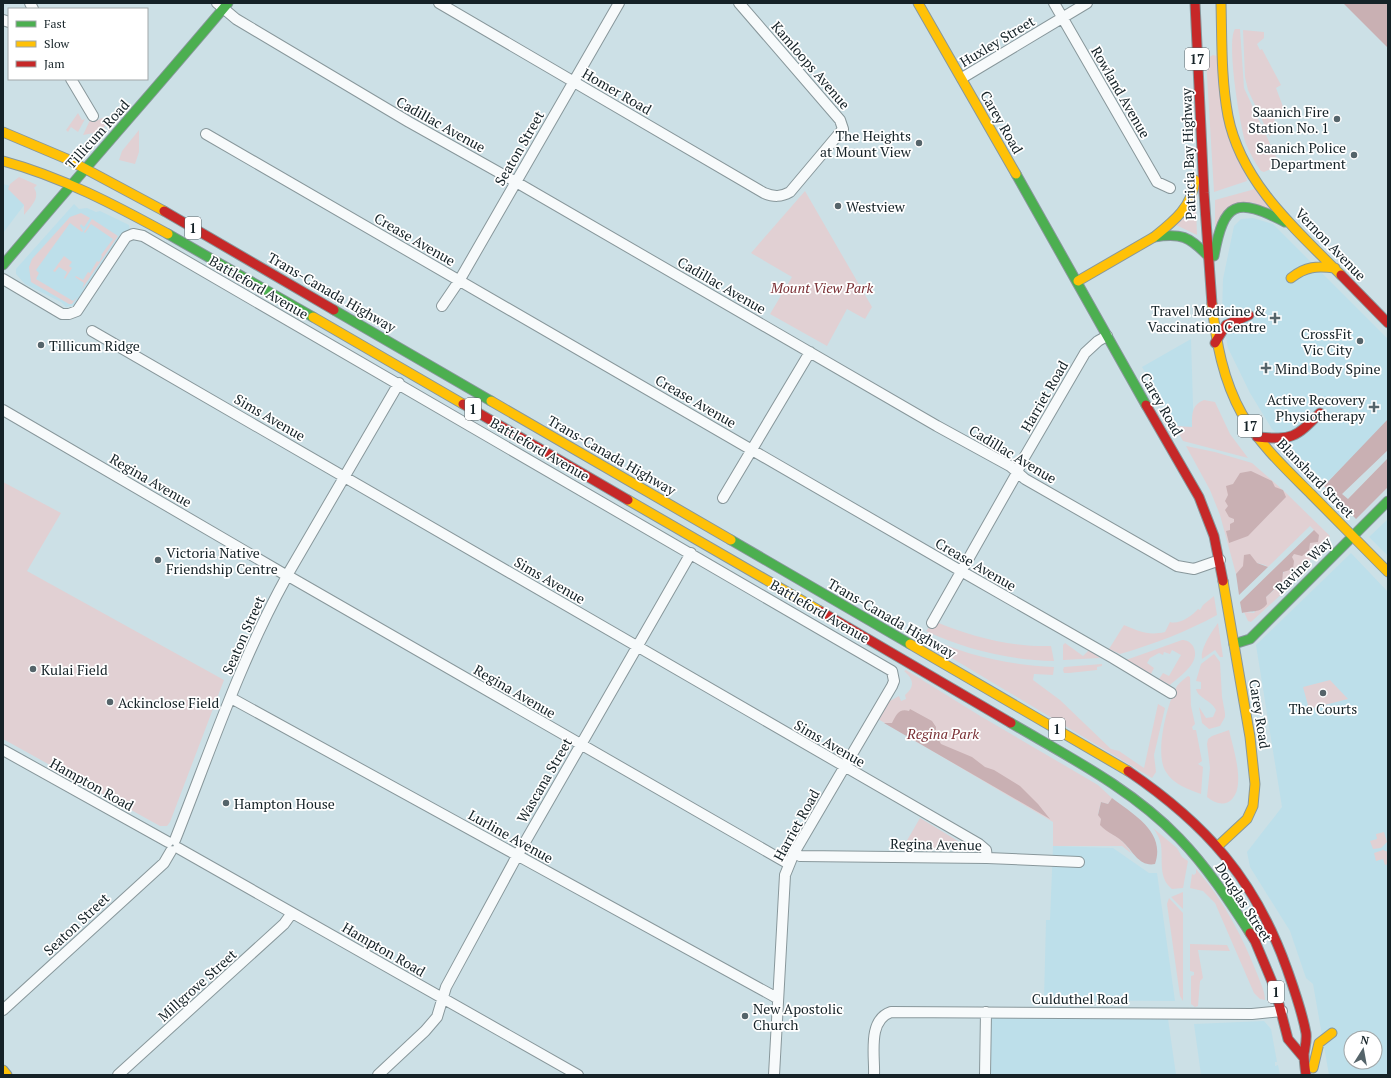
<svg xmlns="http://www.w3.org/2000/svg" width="1391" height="1078" viewBox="0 0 1391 1078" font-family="'PT Serif',serif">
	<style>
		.built { fill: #bddfea; fill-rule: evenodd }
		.green { fill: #e1d0d3 }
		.forest { fill: #c9b0b3 }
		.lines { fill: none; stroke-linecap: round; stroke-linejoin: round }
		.street-casing { stroke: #88979b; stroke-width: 12 }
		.fast-casing { stroke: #88979b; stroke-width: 11 }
		.slow-casing { stroke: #88979b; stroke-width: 11 }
		.jam-casing { stroke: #88979b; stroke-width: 11 }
		.street { stroke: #f7fafb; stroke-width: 10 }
		.fast { stroke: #4caf50; stroke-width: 9 }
		.slow { stroke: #ffc107; stroke-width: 9 }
		.jam { stroke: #c62828; stroke-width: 9 }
		.poi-dot { fill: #55646a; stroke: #fff; stroke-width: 1.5 }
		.labels { text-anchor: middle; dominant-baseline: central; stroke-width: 3.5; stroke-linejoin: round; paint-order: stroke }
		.shield { fill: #fff; stroke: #5b6468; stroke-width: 1 }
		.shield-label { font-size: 13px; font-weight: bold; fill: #152227 }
		.street-label { font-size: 14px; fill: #152227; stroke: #fff }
		.poi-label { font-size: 14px; fill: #152227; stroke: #fff; text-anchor: start }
		.park-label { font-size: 14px; font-style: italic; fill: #7a2f34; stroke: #fff }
	</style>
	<rect width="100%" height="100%" fill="#cce0e6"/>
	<!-- built -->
	<path class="built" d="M3,184l31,8 -31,41z
		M74,204l5,5 8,-1 9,4 4,-1 29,14 1,6 -54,74 -10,2 -5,-5 -36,-18 -9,-10v-5z
		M1253,218l20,6 115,115v83l-62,61 -54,-54 -22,-36 -22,-45 -6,-33 1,-36 11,-53 7,-7z
		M1191,339l3,99 -9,2 -43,-73z
		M1388,519v37l-19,-19z
		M1351,553l37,39v483h-59l-16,-91 -7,-6 -16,-47 -40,-64 -3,-15 35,-45 -26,-162zM1351,1038h24v24h-24z
		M1053,846l60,2 36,25h8l18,128 -131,-1 2,-80h4z
		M989,1018l179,1 8,56h-188z
		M1264,1021l7,8 6,33h-2v4l3,-1 2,10h-79l-7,-51z"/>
	<!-- green -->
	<path class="green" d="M1235,29h5l4,59 34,73 -5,7 -9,4 -3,-1c-6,-8 -11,-18 -15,-27 -6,-17 -20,-102 -11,-115z
		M1243,30l21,2v6l-7,6 3,6 2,-1 19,36 -5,3 9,24 -10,6 -1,5 4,7 -7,2 -1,5 -22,-47 -3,-13z
		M1213,55l4,1 30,125 -33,11 -8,-133z
		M78,113l4,7 3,-1 -7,13 -7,-5 -3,5 -2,-2z
		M102,118l6,4 -8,10 -17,3 7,-15 4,2z
		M139,130v22l-4,12 -16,-4 3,-9z
		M19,177l18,8 -3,3c7,10 -4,19 -10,27v-10l-16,-16 2,-5z
		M1255,189l15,20 -19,-7 -36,29v-31z
		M805,191l67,116 -7,12 -18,-10 -20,37 -57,-32 22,-37 -41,-24z
		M1196,208l1,27 -21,-10z
		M81,213l9,5 -6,9 -3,-3 -1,2 3,5 -1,1 -12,-9 -34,47 3,3 -3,6 37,22 4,-4 -5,7h-3l-38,-22 -2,-15 3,-8 38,-42z
		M92,219l26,17 -36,53 2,-6 -9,-6 1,-1 7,4 5,-8 2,1 7,-12 2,1 3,-6 -1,-1 12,-16 -22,-15 -6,9 -1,-1z
		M64,256l8,6 -3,4 3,2 -7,11 -1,-1 3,-6 -8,-5 -4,5 -2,-1z
		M1204,400l11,2 15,32 18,24 -65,-17 -8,-15 17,1c0,-12 -1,-22 12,-27z
		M1186,446l29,6 37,11 33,29 45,44 -44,54 -35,32 -3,-1 -4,-9 10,1 12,-16 8,-7 20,-37 16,-10 4,-13 -4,-4 -42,41c-11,-8 -24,-2 -32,7l-16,-59 -10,-25z
		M3,482l58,31 -34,58 197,109 -54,142 -3,4h-7l-157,-87z
		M1214,596l3,19c-31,17 -63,29 -97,39l-11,-5 15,-24c15,6 24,11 41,7l5,-10c9,3 22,-6 28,-13l2,1 3,-5z
		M934,621c37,16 77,26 117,25l3,15c-45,-1 -87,-11 -128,-30z
		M1218,623l5,34h-3l-5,-7 -13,9c-2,-10 10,-28 16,-36z
		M923,635c40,20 85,30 131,32l-1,8 -19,-1 -1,6 27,20 51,49 8,2 25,17 14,-64 7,4 -11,47 2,17 -4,6 -237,-142z
		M1182,640c5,0 8,2 11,6 9,16 -13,30 -23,39l-11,-6 4,-6 6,3 12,-21 -9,-5 -2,4 -6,-2 -1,3 -4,-2 -9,5 -3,5 7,5 -3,6 -25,-14z
		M1065,643l18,13 6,-6 11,8 -37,2v-15z
		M1214,654l6,8 2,35 3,16v4l-5,9 -11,3 -7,-6 -3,-16 7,11 7,-1 3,-7c-5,-10 -18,-12 -20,-21h5v-7l-5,-1 5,-17z
		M1102,664v2l-5,1v3l-28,3h-5l-1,-3 1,-3z
		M906,670l76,47 116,68 14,13 -4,6 -7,-2 -3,12c10,15 25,25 34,40l-10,-8h-69v-24l-175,-103 10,-17 11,-6 2,5 5,-2 -1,-4c10,-8 9,-16 -1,-24z
		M1188,676l2,1 1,29 4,18 -3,3 1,3h3l6,31 -4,3 5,3 -2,27c-13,-5 -27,-9 -35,-22 -12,-18 1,-68 11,-86 3,-4 7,-7 11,-10z
		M1330,680l18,19 -39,10 -6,-22z
		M1229,730c4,18 18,58 1,71 -8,5 -15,2 -23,-4l3,-29 -3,-24 1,-5 4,-3z
		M920,818l38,23 -5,9 -51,-1z
		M1153,828l24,20 5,9 6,4 -5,27 -11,1c-14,-11 -9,-29 -11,-44 -1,-6 -4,-12 -8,-17z
		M1384,832l3,10 -6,6 -8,1 -3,-8 7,-2 -1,-5z
		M1383,850l5,2v12l-3,1 -2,-6 -7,2 -2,-8z
		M1196,869c28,31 47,69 62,107 3,8 7,16 7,24l-5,-1 -6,-6 -39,-90 -12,-12 -13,-3 2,-14 2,1 2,-2z
		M1183,892v17l-12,-12z
		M1169,898l14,15v88l-3,-5 -13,-92z
		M1190,944l37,1 3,6 -32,-1 5,28 -3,3 -2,25 -3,1 -4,-3v-28l3,-1v-3l-4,-1z"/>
	<!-- forest -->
	<path class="forest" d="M1343,3h45v45z
		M1388,419v31l-46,44 6,5 40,-41v29l-32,32 -32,-33z
		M1251,471l21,10 3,6 8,3 3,7 -38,39 -19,7 -3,-12 4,-1v-6l4,-2v-3l-5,-2 -4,-7 3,-4 -3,-5 3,-6 -2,-9 7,-2 7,-11z
		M1314,530l5,5 -1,7 -8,1 -1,7 -7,6 -8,-2 -2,3 2,4 -1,8 -10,3 -1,10 -16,15 1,7c-8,10 -15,6 -25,9l-2,-11z
		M1250,554l7,9 11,4 -29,28 -3,-21 7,-8 1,-11z
		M910,709l22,12 4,6v8l5,9 31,13 13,10 9,3 26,16 18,18 12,15 -166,-96h8c4,-8 7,-15 17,-12z
		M1112,798c22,17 54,34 43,66 -15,3 -22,-12 -30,-20 -7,-8 -18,-11 -25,-19l1,-6 -3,-4 3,-13 7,2z"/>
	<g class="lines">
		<defs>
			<path id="street" d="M30,3l3,6
				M217,3l19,16 173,103 107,60 421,244 73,40 15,13 152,87 17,3 26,-9
				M439,3l325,190c10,4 17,4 26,-1l53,-63 -3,-9 -101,-117
				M1054,3l103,179 13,6
				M3,20l6,2
				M962,78l125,-75
				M71,79l22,37
				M206,134l755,437 152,87 58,35
				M3,279l59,35h7l8,-3 49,-74 7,-3 10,2 749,435 2,10 -2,5 -98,167 -9,22 -11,200
				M442,306l17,-25 160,-278
				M92,331l887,513 7,6 1,8
				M3,410l281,164
				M723,498l87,-146
				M289,572l110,-189
				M290,577l499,287
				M932,623l85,-150 4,-10 64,-110 13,-12 9,-5
				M231,698l546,300
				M3,750l165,92
				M175,840c35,-88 65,-179 111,-262
				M178,848l400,227
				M794,853l6,3 187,2 92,4
				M3,1010l161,-147 7,-12
				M118,1075l166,-151 8,-11
				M378,1075l47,-44 12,-14 9,-30 71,-131 174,-303
				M874,1075c1,-19 -7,-55 17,-63l361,2 30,-3
				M985,1075l1,-63"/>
			<path id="fast" d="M1016,174l130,231
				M168,234l145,83
				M1154,237c27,-4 35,-1 54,19
				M1214,256c10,-55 22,-59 71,-34
				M3,265c74,-88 151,-174 225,-262
				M334,310l157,91
				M731,540l179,104
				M1234,644l16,-5 138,-138
				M1011,723c58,34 121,66 168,115 28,29 49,61 71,95"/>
			<path id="slow" d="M918,3l98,171
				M1221,3c1,37 0,76 7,113 13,66 67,113 113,159
				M3,132l64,27 97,52
				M3,161c59,16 112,44 165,73
				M1154,237c20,-16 38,-30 41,-57
				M1291,278c15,-12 26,-12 44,-10
				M1078,281l76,-44
				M1212,304c4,38 11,76 30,110 18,31 45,56 69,80 26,26 51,52 77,78
				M313,317l150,87
				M491,401l240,139
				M628,500l192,111
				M910,644l218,127
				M1218,846l29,-27 6,-13 2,-22 -5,-47 -27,-156
				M1313,1068l6,-25 13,-10
				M3,1070l4,5"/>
			<path id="jam" d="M1195,3l9,190 8,111
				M164,211l170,99
				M1341,275l47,48
				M1215,343l11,-18 23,-10
				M463,404l165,96
				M1146,405l53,92 15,39 9,45
				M1257,437c36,3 38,1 63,-24
				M820,611l191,112
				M1128,771c78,53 127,108 159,198 7,20 15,42 19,64 1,7 -1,14 -2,21 0,7 1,14 2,21
				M1250,933l5,8 20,48 13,50 16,19"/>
		</defs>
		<!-- street casing -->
		<use href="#street" class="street-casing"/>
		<!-- fast casing -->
		<use href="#fast" class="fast-casing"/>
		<!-- slow casing -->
		<use href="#slow" class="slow-casing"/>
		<!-- jam casing -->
		<use href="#jam" class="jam-casing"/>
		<!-- street -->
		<use href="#street" class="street"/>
		<!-- fast -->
		<use href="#fast" class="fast"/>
		<!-- slow -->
		<use href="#slow" class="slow"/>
		<!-- jam -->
		<use href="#jam" class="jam"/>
	</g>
	<!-- markers -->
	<g class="poi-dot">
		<circle cx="1337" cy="119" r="4"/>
		<circle cx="919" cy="143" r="4"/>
		<circle cx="1354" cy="155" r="4"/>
		<circle cx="838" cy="206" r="4"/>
		<path d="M1273 312h4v4h4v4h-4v4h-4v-4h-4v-4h4z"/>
		<circle cx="1360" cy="341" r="4"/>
		<circle cx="41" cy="345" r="4"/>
		<path d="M1264 362h4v4h4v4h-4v4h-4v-4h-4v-4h4z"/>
		<path d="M1372 401h4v4h4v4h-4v4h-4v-4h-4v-4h4z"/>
		<circle cx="158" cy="560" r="4"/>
		<circle cx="33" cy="669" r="4"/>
		<circle cx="1323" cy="693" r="4"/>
		<circle cx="110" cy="702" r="4"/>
		<circle cx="226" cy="803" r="4"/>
		<circle cx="745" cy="1016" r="4"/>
	</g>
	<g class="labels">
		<!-- shield labels -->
		<g class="shield">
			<rect x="1185" y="48" width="24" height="22" rx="3"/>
			<rect x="185" y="217" width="16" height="22" rx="3"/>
			<rect x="465" y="398" width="16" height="22" rx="3"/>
			<rect x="1238" y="415" width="24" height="22" rx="3"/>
			<rect x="1049" y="718" width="16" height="22" rx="3"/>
			<rect x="1268" y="981" width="16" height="22" rx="3"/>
		</g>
		<g class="shield-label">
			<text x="1197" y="59">17</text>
			<text x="193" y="228">1</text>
			<text x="473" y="409">1</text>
			<text x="1250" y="426">17</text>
			<text x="1057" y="729">1</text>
			<text x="1276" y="992">1</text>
		</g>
		<!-- street labels -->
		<g class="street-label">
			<text transform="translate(997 41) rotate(-31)">Huxley Street</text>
			<text transform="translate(811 65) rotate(49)">Kamloops Avenue</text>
			<text transform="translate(617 91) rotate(30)">Homer Road</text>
			<text transform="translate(1121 92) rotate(60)">Rowland Avenue</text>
			<text transform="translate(1002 122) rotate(60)">Carey Road</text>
			<text transform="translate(441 124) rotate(29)">Cadillac Avenue</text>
			<text transform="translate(97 134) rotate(-48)">Tillicum Road</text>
			<text transform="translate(519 148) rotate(-60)">Seaton Street</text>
			<text transform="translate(1188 154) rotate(-92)">Patricia Bay Highway</text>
			<text transform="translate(415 239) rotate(30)">Crease Avenue</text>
			<text transform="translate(1331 244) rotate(46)">Vernon Avenue</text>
			<text transform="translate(722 285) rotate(30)">Cadillac Avenue</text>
			<text transform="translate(259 287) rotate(30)">Battleford Avenue</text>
			<text transform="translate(332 292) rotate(30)">Trans-Canada Highway</text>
			<text transform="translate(1044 396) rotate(-60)">Harriet Road</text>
			<text transform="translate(696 401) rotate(30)">Crease Avenue</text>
			<text transform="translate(1162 404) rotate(60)">Carey Road</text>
			<text transform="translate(270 417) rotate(30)">Sims Avenue</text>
			<text transform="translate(540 449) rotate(30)">Battleford Avenue</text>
			<text transform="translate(1013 454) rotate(31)">Cadillac Avenue</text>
			<text transform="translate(612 455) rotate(30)">Trans-Canada Highway</text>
			<text transform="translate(1316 478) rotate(46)">Blanshard Street</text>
			<text transform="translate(151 480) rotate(30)">Regina Avenue</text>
			<text transform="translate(976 564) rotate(30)">Crease Avenue</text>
			<text transform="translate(1303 565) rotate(-45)">Ravine Way</text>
			<text transform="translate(550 580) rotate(30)">Sims Avenue</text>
			<text transform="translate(820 611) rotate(30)">Battleford Avenue</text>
			<text transform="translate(892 618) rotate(30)">Trans-Canada Highway</text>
			<text transform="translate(243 635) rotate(-66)">Seaton Street</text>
			<text transform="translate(515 691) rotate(30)">Regina Avenue</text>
			<text transform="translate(1260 714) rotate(81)">Carey Road</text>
			<text transform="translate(830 743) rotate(30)">Sims Avenue</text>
			<text transform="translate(544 780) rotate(-60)">Wascana Street</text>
			<text transform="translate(92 784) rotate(29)">Hampton Road</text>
			<text transform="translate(796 825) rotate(-61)">Harriet Road</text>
			<text transform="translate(511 836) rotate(29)">Lurline Avenue</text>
			<text transform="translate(936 844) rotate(1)">Regina Avenue</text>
			<text transform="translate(1244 902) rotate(57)">Douglas Street</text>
			<text transform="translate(76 924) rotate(-43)">Seaton Street</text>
			<text transform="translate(384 949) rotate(30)">Hampton Road</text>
			<text transform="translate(197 985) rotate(-42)">Millgrove Street</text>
			<text x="1080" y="998">Culduthel Road</text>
		</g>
		<!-- poi labels -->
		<g class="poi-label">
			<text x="1329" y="111" text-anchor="end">Saanich Fire<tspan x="1329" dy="16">Station No. 1</tspan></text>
			<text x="911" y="135" text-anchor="end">The Heights<tspan x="911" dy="16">at Mount View</tspan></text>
			<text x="1346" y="147" text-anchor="end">Saanich Police<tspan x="1346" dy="16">Department</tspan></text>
			<text x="846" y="206">Westview</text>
			<text x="1266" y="310" text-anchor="end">Travel Medicine &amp;<tspan x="1266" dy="16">Vaccination Centre</tspan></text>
			<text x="1352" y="333" text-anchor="end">CrossFit<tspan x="1352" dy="16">Vic City</tspan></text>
			<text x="49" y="345">Tillicum Ridge</text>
			<text x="1275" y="368">Mind Body Spine</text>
			<text x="1365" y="399" text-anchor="end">Active Recovery<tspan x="1365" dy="16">Physiotherapy</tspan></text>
			<text x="166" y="552">Victoria Native<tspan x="166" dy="16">Friendship Centre</tspan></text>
			<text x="41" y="669">Kulai Field</text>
			<text x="118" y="702">Ackinclose Field</text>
			<text x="1323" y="708" text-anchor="middle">The Courts</text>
			<text x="234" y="803">Hampton House</text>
			<text x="753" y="1008">New Apostolic<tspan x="753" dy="16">Church</tspan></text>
		</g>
		<!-- park labels -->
		<g class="park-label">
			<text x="822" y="287">Mount View Park</text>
			<text x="943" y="733">Regina Park</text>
		</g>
	</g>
	<!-- border -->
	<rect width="1391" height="1078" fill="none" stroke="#152227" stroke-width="8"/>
	<!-- legend -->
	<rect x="8" y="8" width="140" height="72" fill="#ffffff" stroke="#a1a7a9"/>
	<rect x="16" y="21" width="20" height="6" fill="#4caf50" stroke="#a1a7a9"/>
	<text x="44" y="28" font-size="12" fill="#152227">Fast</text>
	<rect x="16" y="41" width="20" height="6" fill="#ffc107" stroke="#a1a7a9"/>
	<text x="44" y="48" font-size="12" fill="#152227">Slow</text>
	<rect x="16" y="61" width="20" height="6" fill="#c62828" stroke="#a1a7a9"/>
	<text x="44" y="68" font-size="12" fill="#152227">Jam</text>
	<!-- north arrow -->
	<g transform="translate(1363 1050) rotate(11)"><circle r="19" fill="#ffffff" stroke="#a1a7a9"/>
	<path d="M0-3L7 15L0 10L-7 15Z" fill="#55646a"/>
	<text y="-6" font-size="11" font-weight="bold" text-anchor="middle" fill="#152227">N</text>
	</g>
</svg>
